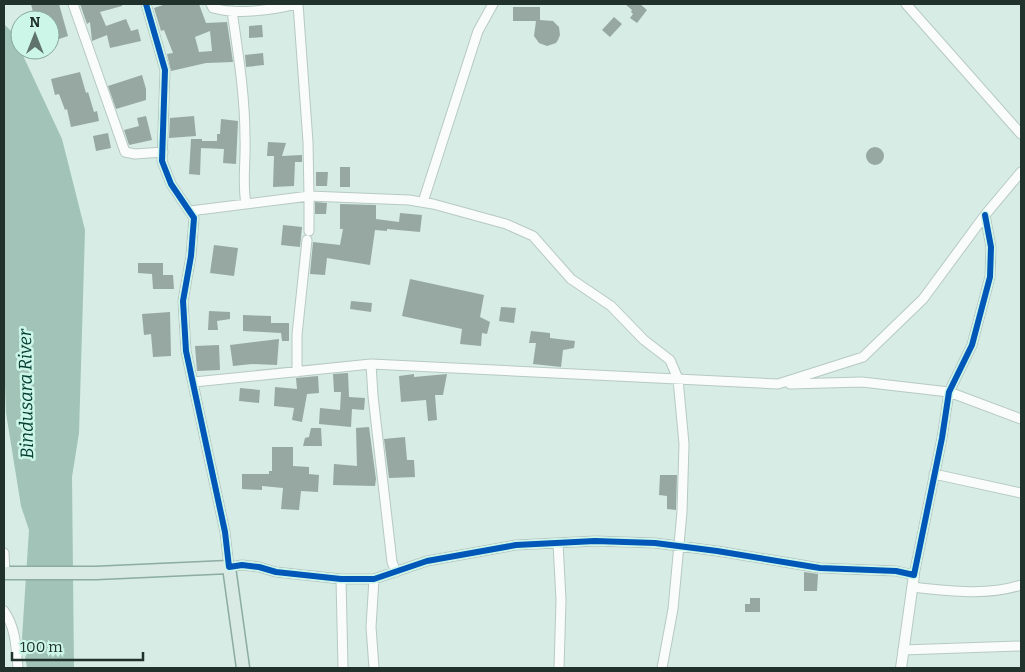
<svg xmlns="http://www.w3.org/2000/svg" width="1025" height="672" viewBox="0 0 1025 672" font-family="Bitter,serif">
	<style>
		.water { fill: #a2c3b8 }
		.building { fill: #97a8a2; fill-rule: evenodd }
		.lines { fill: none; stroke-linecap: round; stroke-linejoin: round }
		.minor-casing { stroke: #b7c9c3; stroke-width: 11 }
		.tertiary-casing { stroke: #b7c9c3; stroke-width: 12 }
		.primary-casing { stroke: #8baba3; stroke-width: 15 }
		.minor { stroke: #f9fcfb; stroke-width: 9 }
		.tertiary { stroke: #f9fcfb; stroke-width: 10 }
		.primary { stroke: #d9e9e4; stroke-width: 12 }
		.cycleway-casing { stroke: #ccf6e8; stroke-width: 9 }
		.cycleway { stroke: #0057b8; stroke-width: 6 }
		.labels { text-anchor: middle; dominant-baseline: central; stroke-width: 5; stroke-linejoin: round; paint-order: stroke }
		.water-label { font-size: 18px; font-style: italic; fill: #003a2d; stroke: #ccf6e8 }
	</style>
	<rect width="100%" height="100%" fill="#d6ece4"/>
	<!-- water -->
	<path class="water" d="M4,24l8,8 50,107 23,91 -6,203 -7,44 2,191h-47l-5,-30 7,-108 -8,-24 -15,-93 -2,-55z"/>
	<!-- building -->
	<path class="building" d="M31,4h28l9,32 -18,6v-22h-15z
		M80,4h42v2l-22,6 6,14 20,-7 5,12 7,-2 3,12 -31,7 -3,-13 -15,6 -2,-19 -3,2z
		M166,4h33l7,19 21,-1 6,40 -27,1 -35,8 -4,-17 6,-1 -9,-23 -3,1 -7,-23zM210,31l2,20 -13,1 -4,-15z
		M625,4h15l7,6 -10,13 -7,-5 3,-4 -2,-2 1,-2z
		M513,7h27v13l13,1 6,6 1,8 -2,5 -2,3 -9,3 -8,-3 -5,-7 2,-15h-23z
		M614,17l8,7 -12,13 -8,-7z
		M262,25l1,12 -14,1v-12z
		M263,53l1,12 -18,2 -1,-12z
		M80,72l6,21 2,-1 6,20 3,-1 2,10 -28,6 -4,-18 -2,1 -6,-16 -4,1 -4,-16z
		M142,75l4,14v11l-30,9 -8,-23z
		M146,116l6,24 -23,5 -5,-15 15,-4 -2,-8z
		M194,116l2,20 -27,2 1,-20z
		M221,119l17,2 -2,43 -13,-1 1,-14 -23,-1 -1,27 -11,-1 2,-35h11v2h15v-7h3z
		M108,133l3,15 -15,3 -3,-15z
		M268,142l18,1 -4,13 20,-1v7h-7l-1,24 -21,1 1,-31h-7z
		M866 156a9 9 0 1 1 18 0a9 9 0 1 1-18 0Z
		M340,167h10v20h-10z
		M316,172h12l-1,14h-11z
		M315,202l12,1 -1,11h-11z
		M340,204l36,1v14l23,3 1,-9 22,2 -2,17 -33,-3v2l-12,-1 -5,35 -43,-7 -2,17 -15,-1 3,-32 27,3 3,-16h-3z
		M283,225l19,2 -2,20 -19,-2z
		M214,245l24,3 -4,28 -24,-3z
		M138,263h25v12h10l1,14h-21l-1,-15 -14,-1z
		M410,279l74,16 -4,22 10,5 -3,12 -5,-1 -1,13 -21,-2 2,-15 -60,-13z
		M351,301l21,2 -1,9 -21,-3z
		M501,307l15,1 -2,15 -15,-2z
		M209,311l21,1v7l-13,2 1,9h-10z
		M170,312l1,44 -18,1 -2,-23 -7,1 -2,-21z
		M243,315l28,1v7h18v18h-7l-1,-8 -38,-2z
		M531,331l19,2v5l25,3 -1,7 -11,2 -2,17 -28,-3 3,-21h-7z
		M279,339l-2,26 -25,-1 -19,2 -3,-21z
		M219,345l1,25 -23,1 -2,-25z
		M348,373l1,24 16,1 -1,12 -12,-1 -1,18 -32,-3 1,-16 20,2 1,-18h-7l-1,-18z
		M414,374v3l33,-3 -4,21h-8l2,25 -9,1 -2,-21 -25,2 -2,-26z
		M318,376l1,17 -12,1 -5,28 -10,-2 2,-12 -20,-2 1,-19 22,2 -1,-11z
		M240,388l20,2 -1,13 -20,-2z
		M369,427l7,52 -1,7 -42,-1 1,-21 23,2 -1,-38z
		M311,428h10l1,18h-19l2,-8 4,-1z
		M405,437l2,23h7l1,17 -26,1 -5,-39z
		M272,447h21v19l16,1v7l10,1 -1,17 -17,-1 -2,19 -18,-1 2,-21 -21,-2v4l-20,-1v-15h27v-3h3z
		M660,475h17l-1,35 -9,-1v-13l-8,-1z
		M804,572l14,2 -1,17h-13z
		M750,598h10v14h-15v-8h5z"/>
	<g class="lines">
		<defs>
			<path id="minor" d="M73,4l52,148 10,2 28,-2
				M146,4l19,66 -3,91 9,23 23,34 -3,38 -8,45 3,50 39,181 4,35 13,-2 17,2 17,5 65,7h33l53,-18 89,-16 79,-4 60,2 62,8 103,17 76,3 18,4 28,-137 7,-46 23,-47 18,-68 1,-30 -6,-32
				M211,4l2,4c24,7 60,2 84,-4
				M906,4l115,130
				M232,11c6,42 13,84 13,127 1,23 -3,44 1,66
				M423,202l55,-171 15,-27
				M190,211l119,-15 -1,-54 -10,-138
				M309,231v-35l100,4 24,4 73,20 27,12 38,43 40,27 33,34 26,20 8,19 6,65 -2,68 -9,97 -11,59
				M371,364l2,32 19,166 4,10
				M297,372v-37l10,-95
				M194,382l177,-18 407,20 85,-27 60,-58 62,-84 36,-43
				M790,384l72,-2 87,10 72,27
				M934,474l87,19
				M558,543l3,57 -2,68
				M4,553l1,20
				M341,579l2,89
				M374,579l-3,48 3,41
				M912,587c36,4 75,9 109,-2
				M4,611c12,17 12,37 14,57
				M903,650l118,-4"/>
			<path id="tertiary" d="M901,668l13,-93"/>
			<path id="primary" d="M4,573h92l133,-6 14,101"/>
		</defs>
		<!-- minor casing -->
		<use href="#minor" class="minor-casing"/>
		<!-- tertiary casing -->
		<use href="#tertiary" class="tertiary-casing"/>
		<!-- primary casing -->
		<use href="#primary" class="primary-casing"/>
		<!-- minor -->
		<use href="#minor" class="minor"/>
		<!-- tertiary -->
		<use href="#tertiary" class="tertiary"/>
		<!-- primary -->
		<use href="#primary" class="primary"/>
		<defs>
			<path id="cycleway" d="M146,4l19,66 -3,91 9,23 23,34 -3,38 -8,45 3,50 39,181 4,35 13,-2 17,2 17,5 65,7h33l53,-18 89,-16 79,-4 60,2 62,8 103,17 76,3 18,4 28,-137 7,-46 23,-47 18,-68 1,-30 -6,-32"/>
		</defs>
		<!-- cycleway casing -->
		<use href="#cycleway" class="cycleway-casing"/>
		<!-- cycleway -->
		<use href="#cycleway" class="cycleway"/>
	</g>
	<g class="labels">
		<!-- water labels -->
		<g class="water-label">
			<text transform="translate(26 394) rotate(-91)">Bindusara River</text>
		</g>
	</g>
	<!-- border -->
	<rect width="1025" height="672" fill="none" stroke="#21322d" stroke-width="10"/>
	<!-- north arrow -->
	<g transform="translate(35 35)"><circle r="24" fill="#ccf6e8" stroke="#88a89d"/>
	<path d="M0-4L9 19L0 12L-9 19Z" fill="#60736d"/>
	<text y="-8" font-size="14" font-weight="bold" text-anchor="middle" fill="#21322d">N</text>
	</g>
	<!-- scale -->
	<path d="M12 652v8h131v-8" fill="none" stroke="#21322d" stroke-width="2.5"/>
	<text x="20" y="652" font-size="15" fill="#21322d" stroke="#ccf6e8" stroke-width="4" paint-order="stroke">100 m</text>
</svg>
